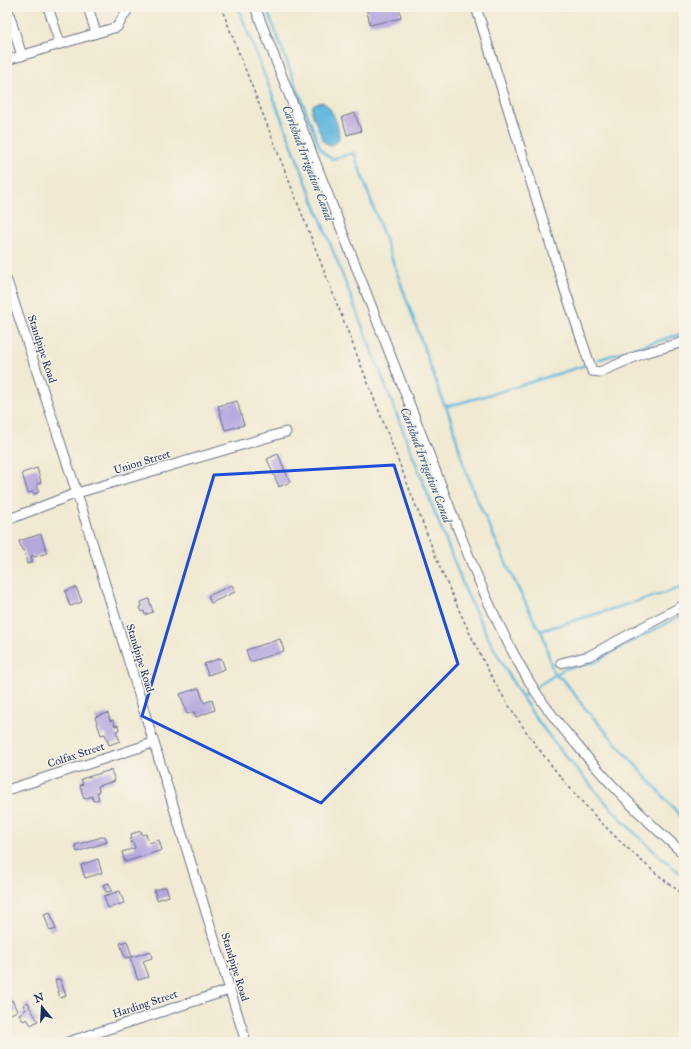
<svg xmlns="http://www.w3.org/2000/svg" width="691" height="1049" viewBox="0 0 691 1049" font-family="'IM FELL Great Primer',serif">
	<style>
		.water { fill: #61b8de; stroke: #3e749e }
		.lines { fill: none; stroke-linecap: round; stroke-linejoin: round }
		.stream { stroke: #61b8de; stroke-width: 2.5 }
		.building { fill: #b5a6de }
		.minor-casing { stroke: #667086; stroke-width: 11 }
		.path { stroke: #667086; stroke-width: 1.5; stroke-dasharray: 3 3; stroke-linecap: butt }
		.minor { stroke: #fff; stroke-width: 9 }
		.marked { fill: none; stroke: #1d4ed8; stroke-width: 3; stroke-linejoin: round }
		.labels { text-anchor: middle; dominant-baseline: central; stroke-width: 3; stroke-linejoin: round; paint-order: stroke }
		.street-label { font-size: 11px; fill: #1b2f5e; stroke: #f7f3e8 }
		.water-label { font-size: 12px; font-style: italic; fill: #305884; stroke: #f7f3e8 }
	</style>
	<rect width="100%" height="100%" fill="#f7f3e8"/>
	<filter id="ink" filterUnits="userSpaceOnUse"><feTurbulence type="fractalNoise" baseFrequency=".025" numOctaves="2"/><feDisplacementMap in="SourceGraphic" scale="8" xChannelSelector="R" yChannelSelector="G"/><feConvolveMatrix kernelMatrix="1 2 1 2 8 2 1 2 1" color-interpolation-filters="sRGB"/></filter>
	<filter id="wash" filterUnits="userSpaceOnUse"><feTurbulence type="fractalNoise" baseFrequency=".012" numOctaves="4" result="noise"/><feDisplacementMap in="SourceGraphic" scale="16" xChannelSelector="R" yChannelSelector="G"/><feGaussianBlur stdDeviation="0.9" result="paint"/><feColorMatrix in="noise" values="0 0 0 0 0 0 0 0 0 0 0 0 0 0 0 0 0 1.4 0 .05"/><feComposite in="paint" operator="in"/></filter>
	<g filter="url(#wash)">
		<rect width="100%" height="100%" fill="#f1e9d1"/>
		<!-- water -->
		<path class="water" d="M322,102c10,3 20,30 16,39l-6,4 -7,-2 -2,-3 -11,-27v-5l2,-4z"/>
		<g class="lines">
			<!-- stream -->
			<path class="stream" d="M238,7l226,580c16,35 33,69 53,102 18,31 41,59 64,85 31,37 64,73 103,102
				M266,7l54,141 5,6 7,5 22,-6 90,251 5,2 50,-14 87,-27
				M597,360l87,-27
				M445,404l6,16 13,46 10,27 40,87 22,44 7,11 10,37 5,5 5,2 21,28 100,113
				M540,631l144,-44
				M536,687l28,-18 32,-7 29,-17 59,-31
				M522,696l9,-5"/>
		</g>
		<g id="blocks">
			<!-- building -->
			<path class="building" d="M366,7h33l2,11 -31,7z
				M355,113l6,18 -14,4 -5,-18z
				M237,401l7,24 -19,5 -7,-24z
				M278,454l12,28 -11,5 -12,-28z
				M37,468l4,14 -4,2 2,8 -5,2 -1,-2 -5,1 -6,-20z
				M41,534l6,19 -13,4 -1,-2 -2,1 2,6 -6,2 -3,-14h-2l-3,-9z
				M232,585l3,7 -24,11 -3,-7z
				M76,587l6,15 -12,4 -5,-15z
				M149,599l4,13 -8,3 -1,-4 -2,1 -2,-5 2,-1 -1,-4z
				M280,639l4,12 -34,11 -4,-12z
				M221,658l4,11 -17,6 -4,-11z
				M199,688l5,15 8,-3 3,10 -19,7 -2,-5 -7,2 -7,-20z
				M108,713l2,8 3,-1 2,6 3,-1 1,5 -3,1 4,10 -11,4 -4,-11 -4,1 -6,-18z
				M111,770l4,11 -17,5 1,5 -2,1 2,7 -6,2 -1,-5 -8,3 -4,-14 3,-1 -2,-5z
				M141,831l1,4 4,-1 3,9 10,-3 3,10 -37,12 -3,-10 13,-4 -2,-6 -2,1 -1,-4h2l-1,-5z
				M105,836l2,6 -30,10 -2,-7z
				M98,859l4,14 -17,5 -4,-13z
				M109,883l3,8 -6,1 -3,-7z
				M166,887l3,9 -12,4 -3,-10z
				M120,891l4,12 -16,5 -4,-12z
				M50,912l6,17 -6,2 -6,-17z
				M127,941l5,16 18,-6 2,7 -9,3 6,16 -11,3 -8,-23 -5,1 -5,-15z
				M60,979l6,17 -6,2 -5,-18z
				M12,1000l5,11 -8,4 -2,-4v-9z
				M28,1002l2,3 -1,1 9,15 -7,4 -4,-6 -4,2 -4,-7 7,-4 -3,-5z"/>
		</g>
	</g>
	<g filter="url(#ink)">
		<use href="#blocks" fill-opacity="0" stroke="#667086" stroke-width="1"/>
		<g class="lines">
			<defs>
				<path id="minor" d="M7,7l15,49
					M48,7l12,37
					M88,7l8,26
					M255,7l207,532c21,54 44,106 75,155 12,18 25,34 39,50 33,40 69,76 108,110
					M476,7l88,280 28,84 8,1 44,-19 40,-11
					M7,60l110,-33 11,-18 -1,-2
					M7,281l70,212 169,549
					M7,520l70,-27 209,-61
					M561,663l28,-7 95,-51
					M7,790l146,-47
					M68,1042l161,-52"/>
			</defs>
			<!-- minor casing -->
			<use href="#minor" class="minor-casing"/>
			<!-- path -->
			<path class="path" d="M221,7l220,563c19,42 37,84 60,123 47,77 111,149 183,202"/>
			<!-- minor -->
			<use href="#minor" class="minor"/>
		</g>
	</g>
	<!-- marked area -->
	<path class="marked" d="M394,465l64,199 -137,139 -179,-87 72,-241z"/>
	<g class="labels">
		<!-- street labels -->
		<g class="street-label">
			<text transform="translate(42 349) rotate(72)">Standpipe Road</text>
			<text transform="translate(142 462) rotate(-17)">Union Street</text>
			<text transform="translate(140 658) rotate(73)">Standpipe Road</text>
			<text transform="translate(76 755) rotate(-18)">Colfax Street</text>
			<text transform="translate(235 967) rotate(73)">Standpipe Road</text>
			<text transform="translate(145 1004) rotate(-18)">Harding Street</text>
		</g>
		<!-- water labels -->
		<g class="water-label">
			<text transform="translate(308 163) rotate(69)">Carlsbad Irrigation Canal</text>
			<text transform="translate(426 465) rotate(69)">Carlsbad Irrigation Canal</text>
		</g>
	</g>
	<!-- margin -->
	<rect width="691" height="1049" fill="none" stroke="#f7f3e8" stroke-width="24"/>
	<!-- north arrow -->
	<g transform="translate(42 1007) rotate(342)" stroke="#f7f3e8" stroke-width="3" paint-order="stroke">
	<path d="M0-3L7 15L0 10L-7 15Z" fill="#1b2f5e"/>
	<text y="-6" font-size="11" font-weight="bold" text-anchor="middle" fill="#1b2f5e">N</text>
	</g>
</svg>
